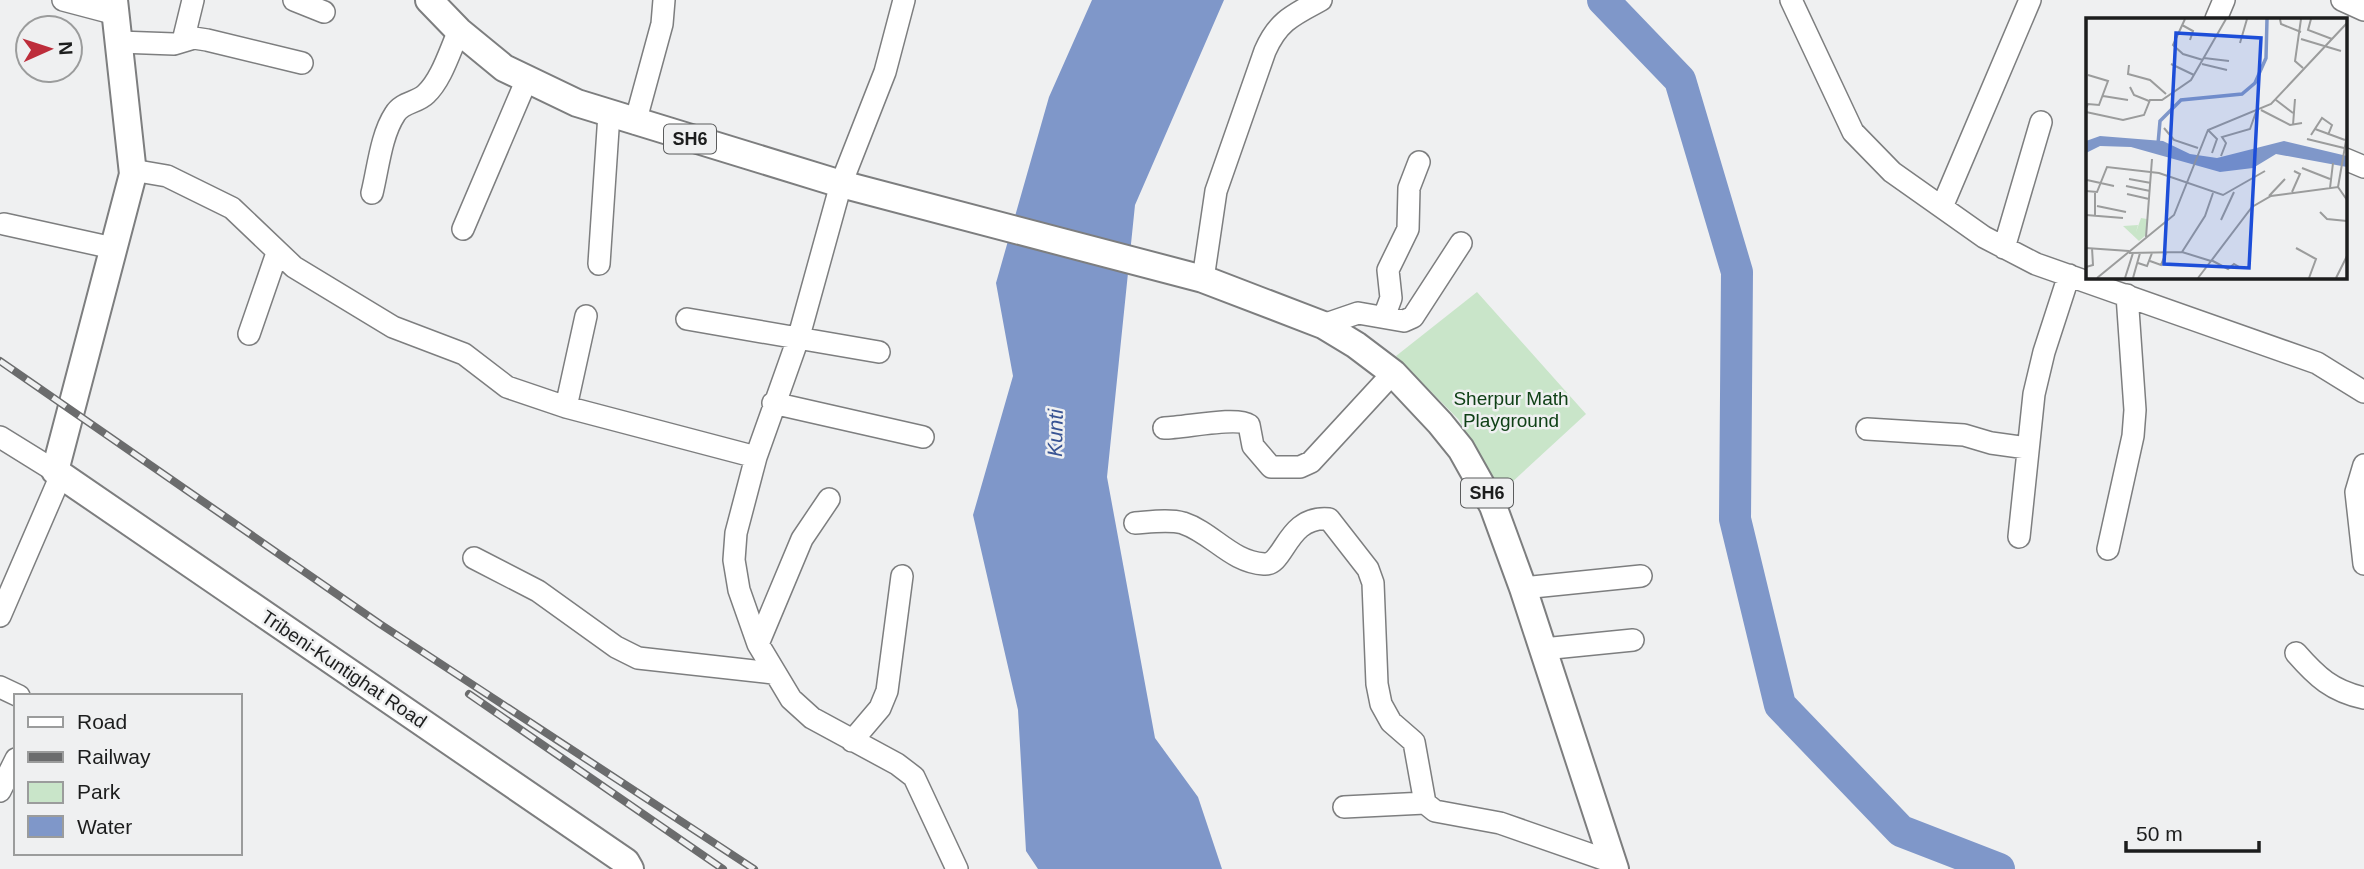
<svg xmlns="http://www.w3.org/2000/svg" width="2364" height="869" viewBox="0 0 2364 869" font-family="Helvetica,sans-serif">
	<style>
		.green { fill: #c9e5c9 }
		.water { fill: #7f97c9 }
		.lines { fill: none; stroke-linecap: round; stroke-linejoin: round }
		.river { stroke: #7f97c9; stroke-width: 32 }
		.minor-casing { stroke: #7d7e7f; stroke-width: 24 }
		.major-casing { stroke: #7d7e7f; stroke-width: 30 }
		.minor { stroke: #fff; stroke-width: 21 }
		.major { stroke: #fff; stroke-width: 26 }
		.rail-casing { stroke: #6b6c6d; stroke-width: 8 }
		.rail { stroke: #eff0f1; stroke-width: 5; stroke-dasharray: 16; stroke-linecap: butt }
		.labels { text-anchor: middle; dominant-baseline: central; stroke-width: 5; stroke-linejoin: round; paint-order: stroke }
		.shield { fill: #eff0f1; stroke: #5b5c5d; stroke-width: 2 }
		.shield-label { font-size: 18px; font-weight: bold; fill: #1c1d1d }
		.park-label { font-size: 19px; fill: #0f4016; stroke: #eff0f1 }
		.street-label { font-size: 19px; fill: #1c1d1d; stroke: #eff0f1 }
		.water-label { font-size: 21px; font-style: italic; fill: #385393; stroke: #eff0f1 }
		.inset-river { fill: none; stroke: #7f97c9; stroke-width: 3.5 }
		.inset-road { fill: none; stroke: #9b9c9c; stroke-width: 2 }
		.view { fill: #1d4ed8; fill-opacity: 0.15; stroke: #1d4ed8; stroke-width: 3.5 }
		.inset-edge { fill: none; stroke: #1c1d1d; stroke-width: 3.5 }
	</style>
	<rect width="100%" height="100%" fill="#eff0f1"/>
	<!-- green -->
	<path class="green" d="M1477,292l109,122 -89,82 -38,-76 -63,-64z"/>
	<!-- water -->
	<path class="water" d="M1092,0h132l-89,205 -28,272 48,261 43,59 24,72h-184l-12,-18 -8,-141 -45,-195 40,-139 -17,-93 53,-186z"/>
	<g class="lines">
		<!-- river -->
		<path class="river" d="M1603,0l77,80 57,192 -2,247 45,186 121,126 98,38"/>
		<defs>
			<path id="minor" d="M63,0l53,14
				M294,0l30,12
				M904,0l-19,72 -44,112 -42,152 -43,121 -20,76 -2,27 5,30 19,54 33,55 21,19 85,46 17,13 43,92
				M1791,0l62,132 39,40 92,65 52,27 281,99 47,29
				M2342,0l22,10
				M2216,19l8,-19
				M183,41l10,-41
				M119,42l55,2 20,-6 13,2 95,23
				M635,123l27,-99 2,-24
				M2345,159l19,8
				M132,170l35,6 65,32 62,59 99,60 71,27 43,33 59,20 190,50
				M372,193c6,-24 9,-58 23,-79 7,-12 22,-11 31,-20 16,-15 24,-44 33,-63
				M1942,207l88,-207
				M4,224l109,24
				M463,229l64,-150
				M2004,248l37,-126
				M599,264l10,-150
				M1203,279l13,-88 49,-140c13,-30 28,-36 56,-51
				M1384,317l7,-19 -3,-28 20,-41 1,-41 10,-26
				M687,319l192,33
				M1323,325l35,-12 46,8 9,-4 48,-74
				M249,334l28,-81
				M773,403l150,34
				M566,407l20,-91
				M1164,428c20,0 72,-12 85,-3l4,21 18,21h29l11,-5 82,-89
				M1867,429l97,6 27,8 36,5
				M0,437l55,34
				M1135,523c15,-1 34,-4 48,0 30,10 48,39 81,41 21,2 22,-49 65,-45l39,50 5,14 4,101 4,20 10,18 23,20 11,61 10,8 65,12 112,39
				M2019,537l15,-143 10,-42 25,-77
				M2108,549l25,-113 2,-26 -8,-115
				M474,558l64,33 78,56 22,11 135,15
				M2364,564l-8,-72 8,-27
				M1523,588l118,-12
				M0,616l61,-141
				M758,644l44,-105 27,-40
				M1543,649l90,-9
				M2296,653c21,24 36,38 68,45
				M0,687l19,9
				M852,741l28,-33 7,-17 15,-115
				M0,791l16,-32
				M1344,807l81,-4"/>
			<path id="major" d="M114,0l19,174 -78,297 571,391 4,7
				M429,0l30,31 45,37 73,35 264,81 362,95 120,46 33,20 37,28 47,50 21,26 32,57 30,82 92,281"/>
		</defs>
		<!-- minor casing -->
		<use href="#minor" class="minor-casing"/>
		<!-- major casing -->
		<use href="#major" class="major-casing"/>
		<!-- minor -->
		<use href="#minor" class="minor"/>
		<!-- major -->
		<use href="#major" class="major"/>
		<defs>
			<path id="rail" d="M0,361l380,263 374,245
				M469,694l254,175"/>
		</defs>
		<!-- rail casing -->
		<use href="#rail" class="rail-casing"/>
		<!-- rail -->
		<use href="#rail" class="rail"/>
	</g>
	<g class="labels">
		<!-- shield labels -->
		<g class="shield">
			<rect x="664" y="124.5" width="52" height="29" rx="5"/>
			<rect x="1461" y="478.5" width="52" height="29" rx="5"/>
		</g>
		<g class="shield-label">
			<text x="690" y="139">SH6</text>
			<text x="1487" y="493">SH6</text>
		</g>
		<!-- park labels -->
		<g class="park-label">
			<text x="1511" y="398">Sherpur Math<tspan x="1511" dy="22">Playground</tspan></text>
		</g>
		<!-- street labels -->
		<g class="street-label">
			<text transform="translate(344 669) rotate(34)">Tribeni-Kuntighat Road</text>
		</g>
		<!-- water labels -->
		<g class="water-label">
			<text transform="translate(1055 433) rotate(-89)">Kunti</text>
		</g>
	</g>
	<!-- overview -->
	<g transform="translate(2086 18)">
		<rect width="261" height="261" fill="#eff0f1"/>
		<path d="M55,200l6,1 -1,16 -7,6 -16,-15 15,-1 -2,7z" fill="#c9e5c9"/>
		<path d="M14,118l63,5 27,13 27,4 67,-17 63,15v11l-71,-13 -23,14 -33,4 -89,-25 -31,-1 -14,7v-12z" fill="#7f97c9"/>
		<path class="inset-river" d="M72,126l2,-23 21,-21 61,-6 13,-11 11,-25 1,-39"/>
		<path class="inset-road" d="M99,1l-12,26 10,9 20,6M194,1l1,5 20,8M215,1l-6,42 8,7M225,1l-3,11 24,9M96,7l11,6 -3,9M215,21l40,12M154,25l7,-24M118,40l25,3M85,46l23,11M116,46l25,6M43,47l-1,9 22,6 16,14M44,69l4,8 15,6M17,78l25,4M190,82l17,13M0,90l2,-4 11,1 9,-24 -20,-6M175,92l29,15 12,-2M0,94l37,8 21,-5 6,-15h12l29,-20 35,-61M207,107l2,-26M78,110l10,12 24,8M229,111l30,11M122,112l9,9 -5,14M225,117l11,-17 10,7 -4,10M221,121l37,9M135,138l5,-13 -4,-6 28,-8 6,-17M216,150l28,11M43,161l22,4M1,162l27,6M40,168l24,5M252,169l9,-52M244,170l3,-25M0,173l11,1 10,-25 52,6 64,22 42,-24M206,174l8,-18 -6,-3M9,175v22M41,176l22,5M183,178l16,-17M11,188l29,6M234,194l7,7 20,2M0,197l37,3M135,202l13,-28M60,219l6,-78M0,230l43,3M210,230l20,11 -7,19M96,234l23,-36 8,-23M43,235l53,-1 29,9 41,-54 19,-11 67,-9 9,13M125,242l17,9 6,-5 7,4M64,243l11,4 5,-12M52,245l9,3 5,-13M0,249l7,-2 -1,-17M11,260l77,-63 34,-85 63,-26 76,-81M39,260l8,-25M47,260l7,-25M112,260l13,-17M250,260l11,-22"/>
		<path class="view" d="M90,15l85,5 -12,230 -85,-4z"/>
		<rect width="261" height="261" class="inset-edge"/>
	</g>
	<!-- legend -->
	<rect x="14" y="694" width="228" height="161" fill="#eff0f1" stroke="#9b9c9c" stroke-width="2"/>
	<rect x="28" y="717" width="35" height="10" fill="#ffffff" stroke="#9b9c9c" stroke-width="2"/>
	<text x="77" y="729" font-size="21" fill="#1c1d1d">Road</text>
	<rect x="28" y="752" width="35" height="10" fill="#6b6c6d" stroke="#9b9c9c" stroke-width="2"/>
	<text x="77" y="764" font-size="21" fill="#1c1d1d">Railway</text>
	<rect x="28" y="782" width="35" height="21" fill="#c9e5c9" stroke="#9b9c9c" stroke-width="2"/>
	<text x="77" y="799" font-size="21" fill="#1c1d1d">Park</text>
	<rect x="28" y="816" width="35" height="21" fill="#7f97c9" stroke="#9b9c9c" stroke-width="2"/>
	<text x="77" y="834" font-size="21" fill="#1c1d1d">Water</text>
	<!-- north arrow -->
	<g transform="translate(49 49) rotate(87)"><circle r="33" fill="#eff0f1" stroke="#9b9c9c" stroke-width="2"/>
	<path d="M0-5L12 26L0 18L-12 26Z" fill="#bd2d3b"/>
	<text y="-10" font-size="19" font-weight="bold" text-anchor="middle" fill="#1c1d1d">N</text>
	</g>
	<!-- scale -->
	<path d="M2126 841v10h133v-10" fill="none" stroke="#1c1d1d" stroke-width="3.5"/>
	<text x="2136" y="841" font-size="21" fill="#1c1d1d" stroke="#eff0f1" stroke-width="5" paint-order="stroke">50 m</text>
</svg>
